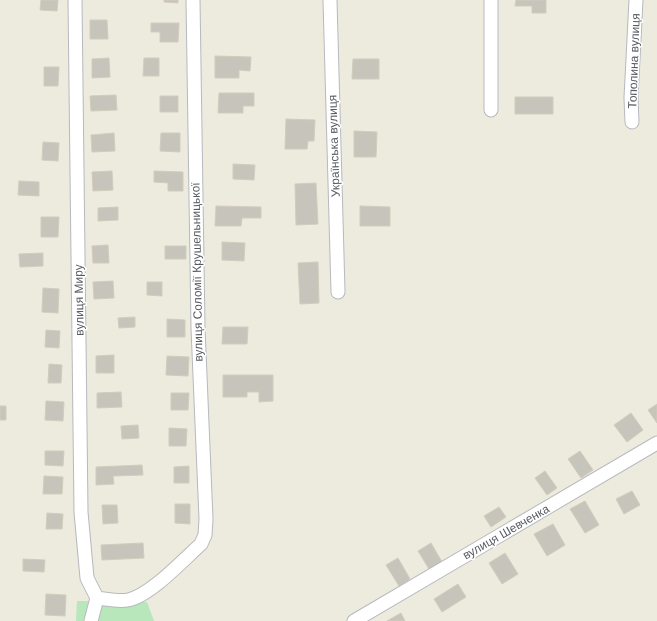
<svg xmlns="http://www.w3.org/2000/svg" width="657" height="621" viewBox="0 0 657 621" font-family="Arial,sans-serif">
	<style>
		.green { fill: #b7e7ba }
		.building { fill: #c7c4bb; stroke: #d2ccbc }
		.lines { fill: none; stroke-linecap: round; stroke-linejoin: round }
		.minor-casing { stroke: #b7b9bf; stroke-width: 15 }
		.minor { stroke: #fff; stroke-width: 13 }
		.labels { text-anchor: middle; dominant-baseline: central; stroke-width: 3; stroke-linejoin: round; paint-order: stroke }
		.street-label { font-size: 12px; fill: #575b61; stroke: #fff }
	</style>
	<rect width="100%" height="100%" fill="#edeade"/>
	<!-- green -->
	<path class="green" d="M77,601l70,1 7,19h-78z"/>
	<!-- building -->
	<path class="building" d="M41,0h17l-1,11 -17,-1z
		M164,0h14v3l-14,-1z
		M516,0h30v13h-14v-7h-17z
		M90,20h17l1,19h-18z
		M151,23h28l-1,19h-18v-10h-9z
		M215,56l36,1 -1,14 -11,-1v8h-24z
		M109,58l1,19 -18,1v-19z
		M144,58h15v18h-16z
		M353,59h26v20h-27z
		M44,67h15l-1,19h-14z
		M219,93h35v13h-11v7h-25z
		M116,95l1,15 -26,1 -1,-15z
		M160,96h18v16h-18z
		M515,97h38v17h-38z
		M286,119l29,1 -1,21h-6l-1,8h-22z
		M354,131l23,1 -1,25h-22z
		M114,133l1,18 -23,1 -1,-17z
		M161,133h19v19l-20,-1z
		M43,142l16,1 -1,18 -16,-1z
		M233,164l22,1 -1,15 -21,-1z
		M112,171l1,19 -20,1 -1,-19z
		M154,171l29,1v19h-15v-8l-14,-1z
		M19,181l20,1v14l-21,-1z
		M316,183l2,41 -22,1 -1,-41z
		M216,206l45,1v11h-19l-1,8h-26z
		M360,206l30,1v19h-30z
		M118,207v13l-20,1v-13z
		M41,217h18l-1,20h-17z
		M222,242l23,1 -1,18 -22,-1z
		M108,245l1,18h-16l-1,-17z
		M165,246h21v13h-21z
		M43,253v13l-23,1 -1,-13z
		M318,262l1,41 -19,1 -2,-41z
		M113,281l1,17 -20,1 -1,-17z
		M147,282h15v14l-15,-1z
		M43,288l16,1 -1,24 -16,-1z
		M135,317v10l-16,1 -1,-10z
		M167,319l18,1v17h-18z
		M223,327h25l-1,17h-25z
		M46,330l14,1 -1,17 -14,-1z
		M114,355v18h-18v-17z
		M167,356l22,1 -1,19 -22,-1z
		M49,364l13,1 -1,18h-13z
		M223,375h50v26l-14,1v-10h-12v5h-24z
		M121,392l1,15 -25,1v-15z
		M171,393h18l-1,17h-17z
		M46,401l18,1 -1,19 -18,-1z
		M657,404v19l-9,-13z
		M0,406h6v14h-6z
		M631,413l12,17 -16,12 -13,-17z
		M138,425l1,13 -17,1 -1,-13z
		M169,428l18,1 -1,17h-17z
		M45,451h19l-1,15 -18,-1z
		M580,451l13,19 -12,8 -13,-19z
		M142,465l1,10 -30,1 1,8 -18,1v-18z
		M189,466v17h-15v-16z
		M545,471l12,17 -10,7 -12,-17z
		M44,476l19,1 -1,17h-19z
		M632,491l8,14 -16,9 -8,-15z
		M585,501l14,24 -14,8 -15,-24z
		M175,504h15v20l-15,-1z
		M102,505h15l1,18 -15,1z
		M499,507l7,10 -15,10 -7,-11z
		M47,513l16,1 -1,15h-16z
		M553,524l12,21 -18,11 -13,-22z
		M143,543l1,15 -42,2 -1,-15z
		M431,543l11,19 -13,7 -11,-18z
		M505,553l13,21 -16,10 -13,-21z
		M398,558l12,21 -11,7 -13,-21z
		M23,559l22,1 -1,12 -21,-1z
		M458,584l8,13 -24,15 -8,-13z
		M46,594l20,1 -1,21 -20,-1z
		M401,613l4,8h-18z"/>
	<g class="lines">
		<defs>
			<path id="minor" d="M75,0l6,512 6,66 10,20
				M330,0l8,292
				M491,0v110
				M632,122l-1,-24 5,-98
				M97,598c10,1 21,4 31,2 22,-4 55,-40 73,-56l4,-9 1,-16 -8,-191 -5,-328
				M91,621l6,-23
				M354,621l303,-178"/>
		</defs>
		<!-- minor casing -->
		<use href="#minor" class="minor-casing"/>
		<!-- minor -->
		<use href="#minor" class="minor"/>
	</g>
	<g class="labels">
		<!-- street labels -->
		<g class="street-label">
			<text transform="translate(634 61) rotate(-88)">Тополина вулиця</text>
			<text transform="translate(334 146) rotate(-92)">Українська вулиця</text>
			<text transform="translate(197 272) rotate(-91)">вулиця Соломії Крушельницької</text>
			<text transform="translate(79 300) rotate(-91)">вулиця Миру</text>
			<text transform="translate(506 532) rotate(-30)">вулиця Шевченка</text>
		</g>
	</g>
</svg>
